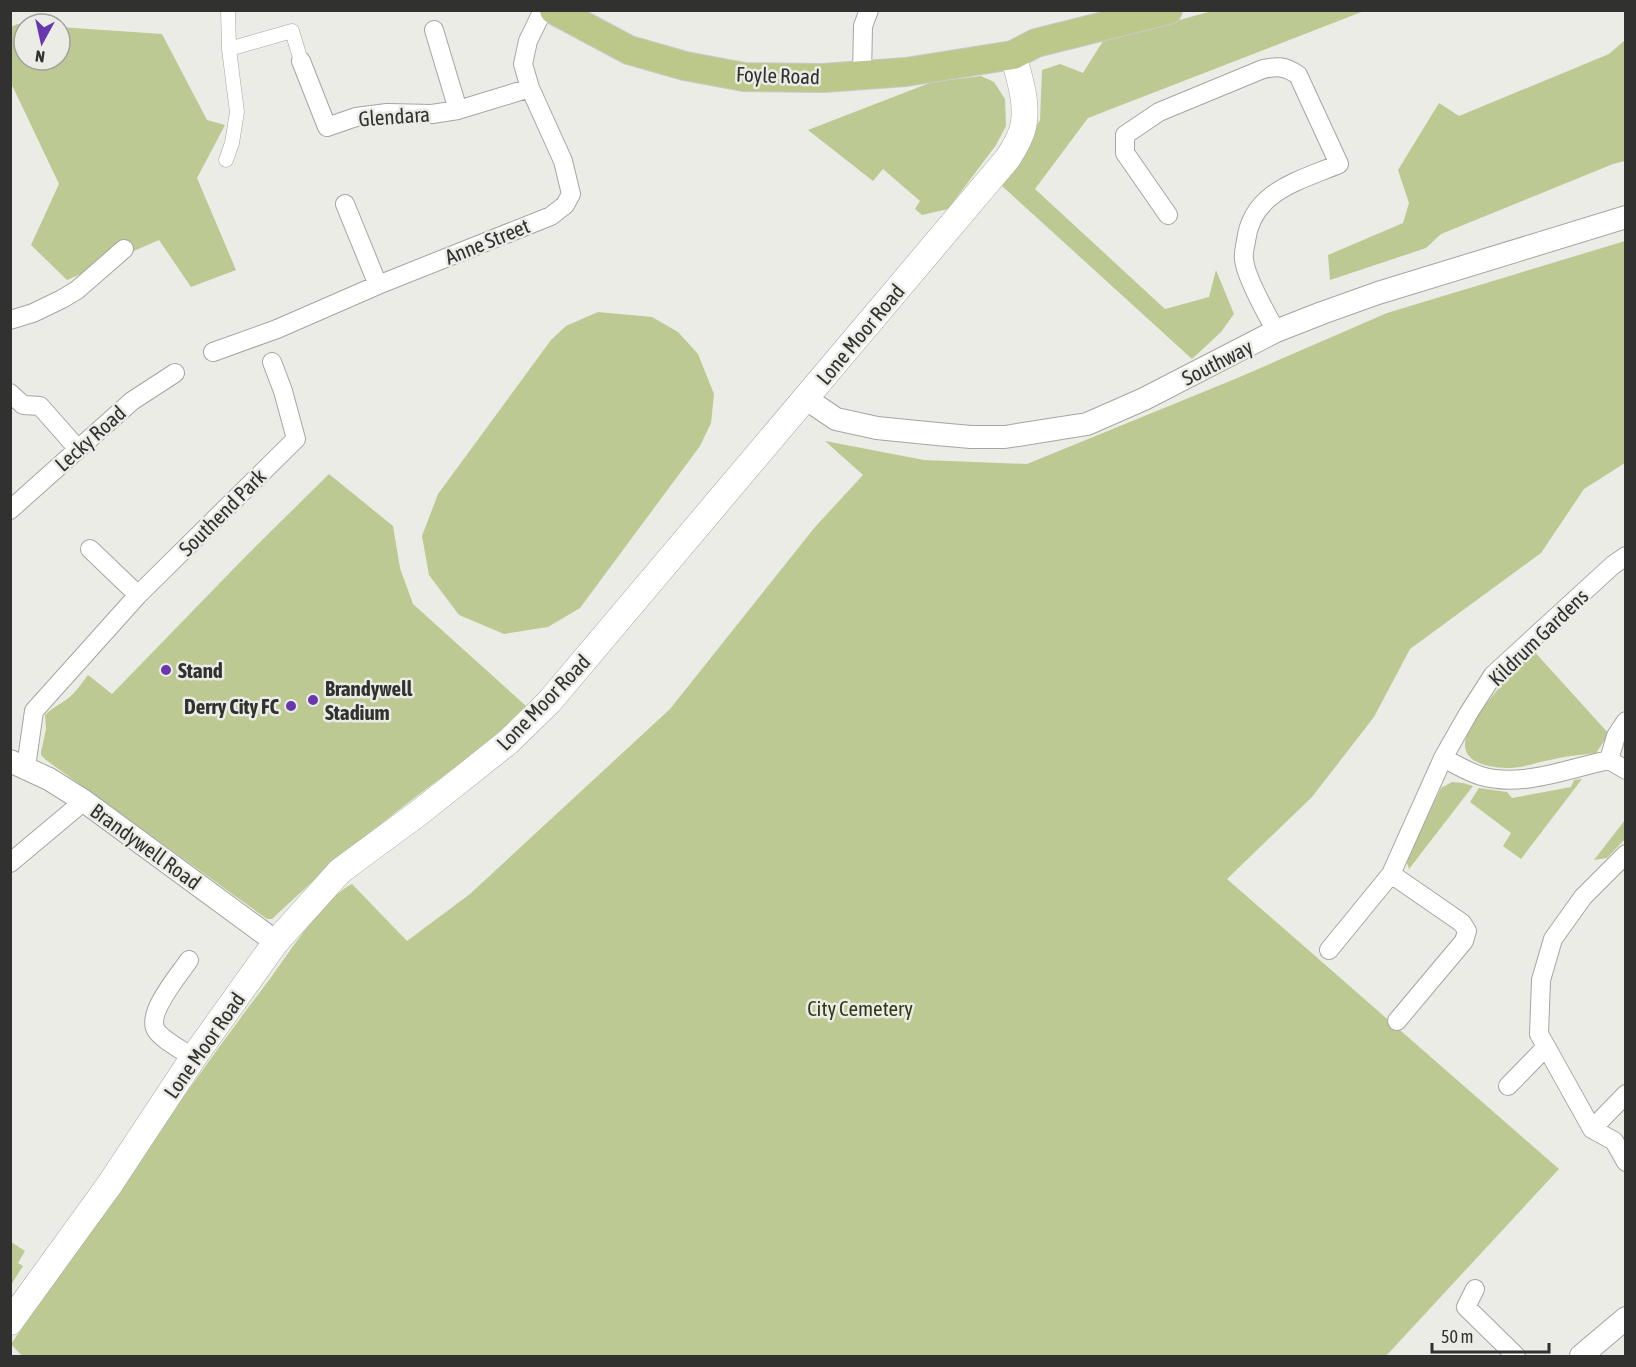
<svg xmlns="http://www.w3.org/2000/svg" width="1636" height="1367" viewBox="0 0 1636 1367" font-family="'Asap Condensed',sans-serif">
	<style>
		.green { fill: #bdc992 }
		.lines { fill: none; stroke-linecap: round; stroke-linejoin: round }
		.pedestrian-casing { stroke: #a5a6a0; stroke-width: 15 }
		.minor-casing { stroke: #a5a6a0; stroke-width: 20 }
		.tertiary-casing { stroke: #a5a6a0; stroke-width: 24 }
		.secondary-casing { stroke: #a5a6a0; stroke-width: 27 }
		.primary-casing { stroke: #c9cac9; stroke-width: 30 }
		.pedestrian { stroke: #fff; stroke-width: 14 }
		.minor { stroke: #fff; stroke-width: 18 }
		.tertiary { stroke: #fff; stroke-width: 22 }
		.secondary { stroke: #fff; stroke-width: 26 }
		.primary { stroke: #bcc78a; stroke-width: 28 }
		.poi-dot { fill: #6837ae; stroke: #eaece5; stroke-width: 2 }
		.labels { text-anchor: middle; dominant-baseline: central; stroke-width: 5; stroke-linejoin: round; paint-order: stroke }
		.street-label { font-size: 21px; fill: #31322f; stroke: #eaece5 }
		.poi-label { font-size: 21px; font-weight: bold; fill: #31322f; stroke: #eaece5; text-anchor: start }
		.park-label { font-size: 21px; fill: #323813; stroke: #eaece5 }
	</style>
	<rect width="100%" height="100%" fill="#eaece5"/>
	<!-- green -->
	<path class="green" d="M1212,11h152l-276,107 -53,71 130,120 44,-12 7,-27 18,44 -13,18 -29,27 -191,-174 39,-65 2,-50 18,-6 23,9 20,-32z
		M17,24l7,1v35h36v-33l102,7 45,86 18,5 -28,53 39,92 -45,17 -32,-47 -92,40 -36,-35 28,-61 -48,-101v-56z
		M1625,40v121l-12,3 -172,70 -15,14 -96,32 -2,-25 75,-32 6,-20 -11,-33 41,-67 20,13 150,-62z
		M981,76l13,6 11,17 1,27 -10,19 -48,64 -26,6 -7,-6 5,-8 -37,-32 -10,12 -65,-51 124,-48z
		M1625,241v222l-41,26 -43,64 -131,96 -36,68 -62,80 -85,82 332,290 -173,187h-1364l-11,-12c86,-123 170,-248 261,-368 19,-26 52,-78 80,-92l55,57 63,-47 200,-185 145,-182 48,-52 -38,-34 99,19 103,4 208,-85 152,-66z
		M598,312l54,5 26,15 20,22 16,40 -3,29 -11,23 -120,162 -32,19 -44,7 -45,-19 -30,-40 -7,-39 16,-42 113,-154 15,-14z
		M329,474l64,52 7,42 13,36 113,102c-35,37 -77,65 -117,96 -48,37 -94,76 -137,117h-5l-221,-159 -5,-5v-3l5,-23 -1,-14c9,-9 19,-12 28,-21 6,-6 10,-13 15,-19l24,19 135,-139z
		M1532,649l77,85 -13,19c-15,2 -31,3 -46,7 -13,2 -27,8 -40,8 -15,0 -44,-3 -45,-22 -2,-21 53,-80 67,-97z
		M1582,779l-61,80 -18,-13 8,-13 -41,-31 9,-14 28,4 5,6 59,-11 3,-7z
		M1452,782l11,1 10,3 -64,83 -3,-9 35,-72z
		M1625,820v19l-18,19 -13,2z
		M11,1242l14,9 -7,12 5,3 -12,19z"/>
	<g class="lines">
		<defs>
			<path id="pedestrian" d="M229,49l63,-18 9,30
				M226,160l6,-17 5,-31 -8,-63 -1,-39"/>
			<path id="minor" d="M434,30l24,80
				M301,61l26,66 29,-10 31,-4 45,1 26,-4 72,-22
				M862,74l1,-48 6,-16
				M345,204l33,81
				M1168,215l-43,-62v-18l34,-23 104,-43c15,-3 22,-3 35,6l41,89c-40,17 -87,27 -93,77 -1,6 -3,13 -2,18 1,17 23,56 32,72
				M10,320l23,-7 29,-14 15,-9 47,-41
				M213,352l64,-23 101,-44 173,-69 14,-11 6,-11 -8,-33 -33,-73 -7,-24 5,-23 15,-31
				M10,393l13,12 17,1 38,43
				M10,510l122,-109 43,-28
				M90,549l48,46
				M1443,758c12,6 25,14 38,18 41,12 89,-8 128,-16l7,-24 10,-15
				M1609,760l17,10
				M26,767l8,-56 104,-116 158,-156 -13,-48 -11,-29
				M1626,854l-43,43 -30,42 -12,41 -2,54 53,95 22,12 12,21
				M10,863l74,-62
				M1391,874l71,49 5,8 -3,10 -67,80
				M1329,950l62,-76 52,-116 25,-44 25,-39 120,-110 13,-9
				M189,960c-10,15 -43,53 -33,70 5,9 28,21 37,28
				M1508,1086l38,-39
				M1592,1129l34,-35
				M1475,1289l-9,18 50,49"/>
			<path id="tertiary" d="M805,398l31,21 41,9 60,6 34,3h34l82,-13 57,-25 132,-68 46,-18 56,-20 248,-76
				M10,761l39,18 35,22 192,141
				M1581,1356l45,-38"/>
			<path id="secondary" d="M10,1322l100,-138 83,-126 83,-116 64,-71 80,-59 88,-70 41,-40 459,-544c4,-7 9,-14 12,-22 11,-24 0,-57 -7,-81"/>
			<path id="primary" d="M554,10l75,40 56,16 59,11 79,1 83,-6 107,-17 23,-12 132,-33"/>
		</defs>
		<!-- pedestrian casing -->
		<use href="#pedestrian" class="pedestrian-casing"/>
		<!-- minor casing -->
		<use href="#minor" class="minor-casing"/>
		<!-- tertiary casing -->
		<use href="#tertiary" class="tertiary-casing"/>
		<!-- secondary casing -->
		<use href="#secondary" class="secondary-casing"/>
		<!-- primary casing -->
		<use href="#primary" class="primary-casing"/>
		<!-- pedestrian -->
		<use href="#pedestrian" class="pedestrian"/>
		<!-- minor -->
		<use href="#minor" class="minor"/>
		<!-- tertiary -->
		<use href="#tertiary" class="tertiary"/>
		<!-- secondary -->
		<use href="#secondary" class="secondary"/>
		<!-- primary -->
		<use href="#primary" class="primary"/>
	</g>
	<!-- markers -->
	<g class="poi-dot">
		<circle cx="166" cy="670" r="6"/>
		<circle cx="313" cy="700" r="6"/>
		<circle cx="291" cy="706" r="6"/>
	</g>
	<g class="labels">
		<!-- street labels -->
		<g class="street-label">
			<text transform="translate(778 75) rotate(2)">Foyle Road</text>
			<text transform="translate(394 116) rotate(-4)">Glendara</text>
			<text transform="translate(487 241) rotate(-22)">Anne Street</text>
			<text transform="translate(860 334) rotate(-50)">Lone Moor Road</text>
			<text transform="translate(1217 362) rotate(-27)">Southway</text>
			<text transform="translate(90 438) rotate(-42)">Lecky Road</text>
			<text transform="translate(222 512) rotate(-45)">Southend Park</text>
			<text transform="translate(1538 637) rotate(-44)">Kildrum Gardens</text>
			<text transform="translate(543 702) rotate(-46)">Lone Moor Road</text>
			<text transform="translate(146 846) rotate(36)">Brandywell Road</text>
			<text transform="translate(204 1045) rotate(-55)">Lone Moor Road</text>
		</g>
		<!-- poi labels -->
		<g class="poi-label">
			<text x="178" y="670">Stand</text>
			<text x="325" y="688">Brandywell<tspan x="325" dy="24">Stadium</tspan></text>
			<text x="279" y="706" text-anchor="end">Derry City FC</text>
		</g>
		<!-- park labels -->
		<g class="park-label">
			<text x="860" y="1008">City Cemetery</text>
		</g>
	</g>
	<!-- border -->
	<rect width="1636" height="1367" fill="none" stroke="#31322f" stroke-width="24"/>
	<!-- north arrow -->
	<g transform="translate(42 42) rotate(188)"><circle r="28" fill="#eaece5" stroke="#a0a29c" stroke-width="1.5"/>
	<path d="M0-4.5L10 22L0 15L-10 22Z" fill="#6837ae"/>
	<text y="-9" font-size="16" font-weight="bold" text-anchor="middle" fill="#31322f">N</text>
	</g>
	<!-- scale -->
	<path d="M1432 1343v9h117v-9" fill="none" stroke="#31322f" stroke-width="3"/>
	<text x="1441" y="1343" font-size="18" fill="#31322f" stroke="#eaece5" stroke-width="4.5" paint-order="stroke">50 m</text>
</svg>
